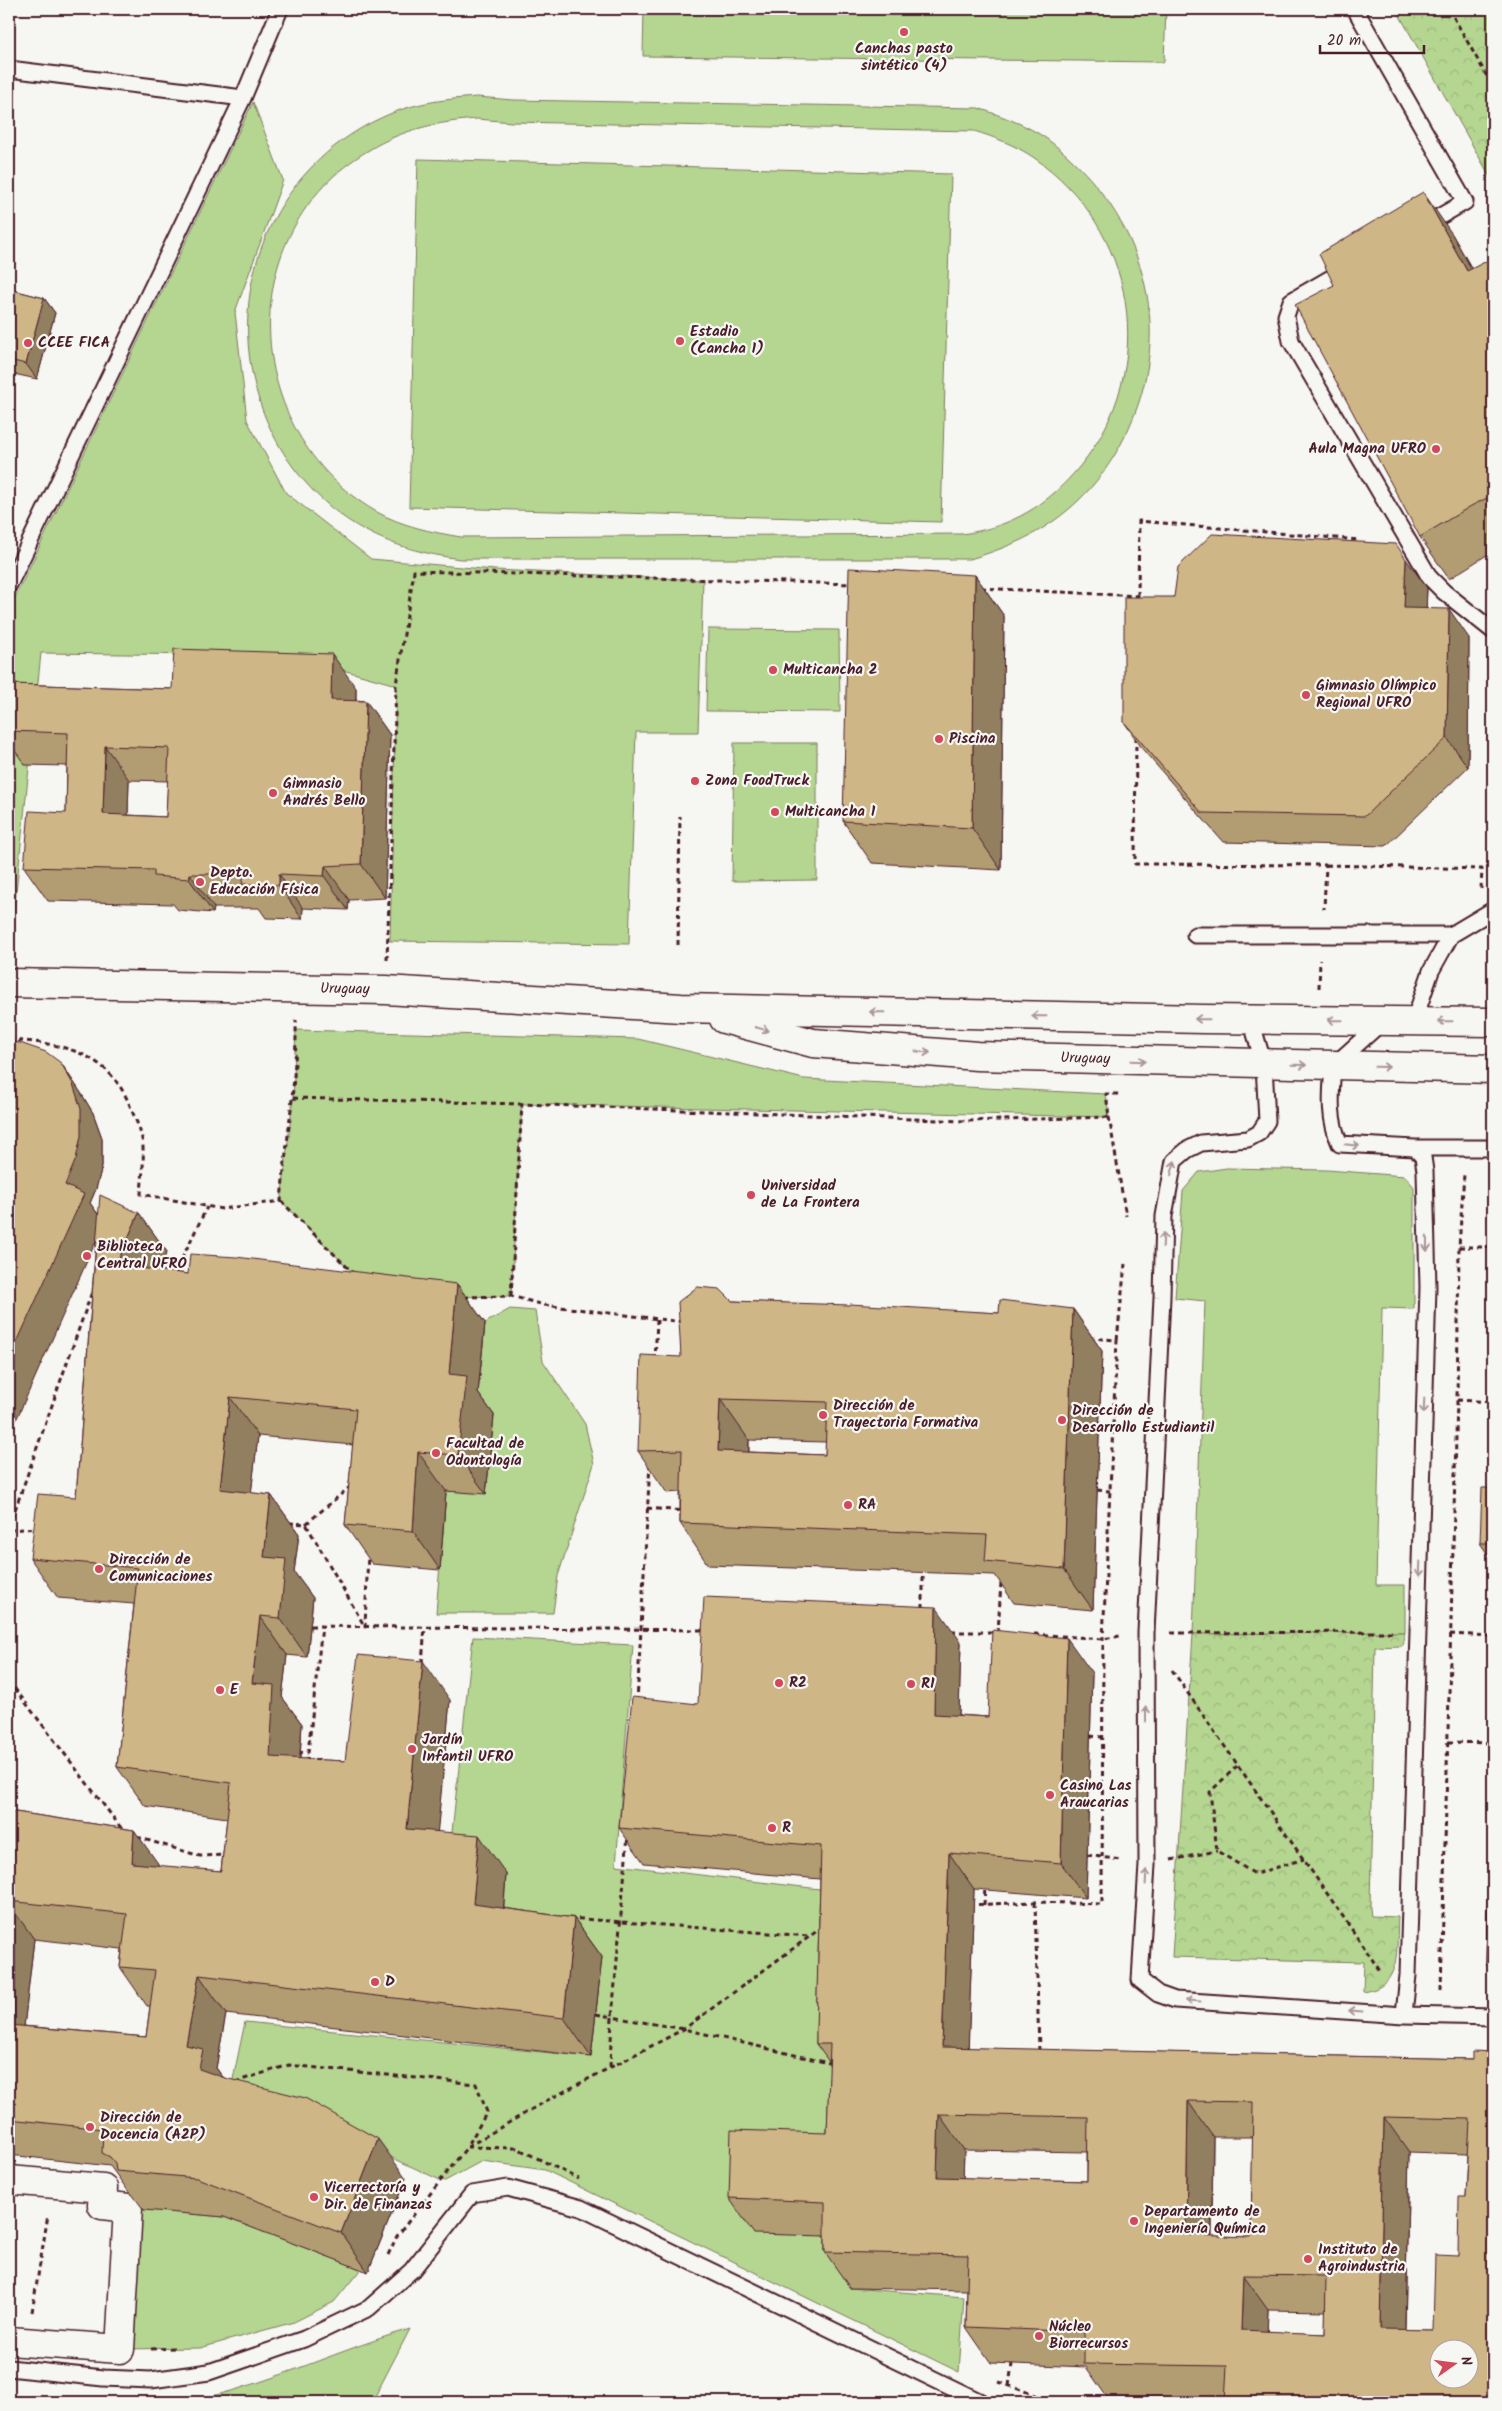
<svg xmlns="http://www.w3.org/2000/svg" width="1502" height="2411" viewBox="0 0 1502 2411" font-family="Kalam,sans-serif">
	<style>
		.grass { fill: #b4d690; stroke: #7f7a5e; fill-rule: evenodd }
		.park { fill: url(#park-crowns); stroke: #7f7a5e }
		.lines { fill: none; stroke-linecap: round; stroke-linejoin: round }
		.lane-casing { stroke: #4a1f2b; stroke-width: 19 }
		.street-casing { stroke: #4a1f2b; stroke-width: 31 }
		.secondary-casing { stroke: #4a1f2b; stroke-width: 31 }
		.path { stroke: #4a1f2b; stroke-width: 3; stroke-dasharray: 5 4; stroke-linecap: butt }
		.lane { stroke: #f6f6f2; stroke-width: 15 }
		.street { stroke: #f6f6f2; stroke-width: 28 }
		.secondary { stroke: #f6f6f2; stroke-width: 28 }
		.wall { fill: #b29d73; stroke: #4a1f2b; fill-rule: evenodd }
		.shaded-wall { fill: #917f5e; stroke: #4a1f2b }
		.building { fill: #cfb686; stroke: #4a1f2b; fill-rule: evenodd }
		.oneway { stroke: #a99598 }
		.poi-dot { fill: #d1495b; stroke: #f6f6f2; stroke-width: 2 }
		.labels { text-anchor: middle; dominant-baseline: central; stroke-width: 4.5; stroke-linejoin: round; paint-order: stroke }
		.poi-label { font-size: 15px; font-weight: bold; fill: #4a1f2b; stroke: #f6f6f2; text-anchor: start }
		.street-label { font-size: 15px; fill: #4a1f2b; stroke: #f6f6f2 }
	</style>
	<defs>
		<pattern id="park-crowns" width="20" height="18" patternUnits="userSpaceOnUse" patternTransform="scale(1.25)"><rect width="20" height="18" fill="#b4d690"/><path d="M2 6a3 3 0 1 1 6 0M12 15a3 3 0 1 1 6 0" fill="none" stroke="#9cb77c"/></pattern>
	</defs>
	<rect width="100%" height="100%" fill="#f6f6f2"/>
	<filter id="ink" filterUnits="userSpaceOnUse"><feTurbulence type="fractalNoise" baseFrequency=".02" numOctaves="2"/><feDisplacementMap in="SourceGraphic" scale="10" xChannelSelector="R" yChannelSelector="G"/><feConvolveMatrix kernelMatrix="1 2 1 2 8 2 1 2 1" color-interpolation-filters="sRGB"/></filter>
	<g filter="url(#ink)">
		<!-- grass -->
		<path class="grass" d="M644,9h522l-2,53 -521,-6z
			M477,97l36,3 465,8c24,8 49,17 69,31 90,67 130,178 84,284 -16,38 -42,73 -76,97 -26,19 -55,30 -85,39h-510c-34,-5 -64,-12 -94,-28 -51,-27 -90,-77 -107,-131 -37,-117 18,-240 133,-287 27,-11 56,-14 85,-16zM477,119l35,3 462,9c20,6 41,14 59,26 103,70 127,212 47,309 -32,39 -68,61 -118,68l-501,3c-30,-5 -59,-11 -86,-26 -135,-79 -144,-280 -6,-361 34,-21 69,-28 108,-31z
			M253,102l30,78 -48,132 12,108 39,73 85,66 124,11 208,10 -5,152h-62l-7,212 -239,-3 6,-256 -103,-29 -252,-3 -28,268h-4v-311z
			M418,159l533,15 -10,348 -532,-15z
			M708,629l131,1 1,82 -134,-1z
			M734,743h83v137l-85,1z
			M296,1030l342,9 166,40 302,15 3,23 -587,-13 -11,192 -133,2 -97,-97 12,-103z
			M1227,1168l100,2 78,6 9,11v122l-32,-1 -6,277h29v47l-212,2 12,-333 -30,-3 8,-107 16,-19z
			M510,1309l25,2 8,50 42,63 9,40 -36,112 -5,37h-117l10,-122 40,2 8,-77 -47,-6 33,-34 5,-53z
			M473,1637l160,8 -17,220 229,27 5,396 114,9 -5,75 -414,-202 -63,-9 -37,20 -5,-1 -75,-35 -138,-37 18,-86 346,35 -87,-145 2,-38 -58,-5z
			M128,2208l96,9 137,52 -27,33 -40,20 -94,26 -80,1z
			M410,2329l-38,73h-209c14,-1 29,-1 42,-4 71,-17 136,-49 205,-69z"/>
		<!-- park -->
		<path class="park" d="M1396,9h97v173z
			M1405,1632l-3,14 -27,1 -5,261 1,8 27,1c-2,32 5,70 -35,75l1,-30 -192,-5 21,-323z"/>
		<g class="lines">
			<defs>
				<path id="lane" d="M1355,9l110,193 -42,24
					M9,69l234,29
					M1348,268l-57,33 -5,15 5,25 139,237 14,14 49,39
					M9,585l234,-487 37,-89
					M1195,935h256
					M1251,1020l13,45 3,56 -8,12 -11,6 -47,4 -14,7 -13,11 -10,55 -2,81 -16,336 1,232 -7,115 18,14 17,6 229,15 89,2
					M1414,1021l17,-50 20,-36 42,-25
					M1382,1022l-49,44c-2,27 -5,52 7,78l75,4 8,9 2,14 3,116 -20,688 -4,40
					M1415,1148h78
					M9,2368l94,10 48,2 58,-8 95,-33 65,-31 43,-38 60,-76 36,-6 73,20 400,194"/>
				<path id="street" d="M9,2180l94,8 -1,17 26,3 -8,141 -111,-8"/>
				<g id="secondary">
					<path id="s1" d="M9,983l377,7 295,18 522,11 290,3"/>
					<path id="s2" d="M724,1019l89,24 164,13 516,13"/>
				</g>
			</defs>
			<!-- lane casing -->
			<use href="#lane" class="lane-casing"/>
			<!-- street casing -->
			<use href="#street" class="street-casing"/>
			<!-- secondary casing -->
			<use href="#secondary" class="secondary-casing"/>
			<!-- path -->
			<path class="path" d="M1449,9l44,78
				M981,588l157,8v4
				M1138,596l1,-75 220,19
				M1136,737l-1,127 191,1 -2,44
				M1326,865l156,4 -1,20
				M678,945l2,-129
				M387,960l9,-275 18,-114 439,13
				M1319,988l1,-28
				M9,1040c56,3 102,13 123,71 5,11 11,25 11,37 1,15 -1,31 -2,46l81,15 59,-8c5,-60 16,-120 15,-181
				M293,1098l229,6
				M1109,1117l17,99
				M281,1201l72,72
				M1459,1247h34
				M174,1275l33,-68
				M511,1296l11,-192 443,17 144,-4 -3,-23h13
				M464,1297l47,-1 33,9 139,17
				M1117,1340l8,-76
				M655,1360l2,-40
				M1457,1400l36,2
				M1097,1490l13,1
				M647,1508l37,3
				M289,1523l17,1 59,103 3,-74
				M306,1524l46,-39
				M9,1527l84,-238
				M9,1530l29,-2
				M923,1609v-37
				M310,1626l395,4
				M951,1632h44
				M998,1633l3,-51
				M1171,1633l221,-1
				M1034,1634l69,5 17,-3
				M1450,1634l43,2
				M422,1663l3,-36
				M1172,1670c69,101 140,200 208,301v3
				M9,1681l113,148
				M637,1702l13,-239
				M1090,1736l12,1
				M1448,1742l45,1
				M298,1752l10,1
				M307,1762l15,-136
				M1237,1766l-27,26 7,59 38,23 49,-15
				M137,1837l63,19 26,-1
				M1087,1855l34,5
				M1171,1860l46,-9
				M1035,1902l4,150
				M969,1905l66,-3 67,2 1,-265 14,-299 -27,-2
				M984,1905l1,-19
				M569,1918l240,18
				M1441,1990l16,-590 2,-153 5,-73
				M596,2014l16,3 16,-182
				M610,2067l2,-50 72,12 149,35
				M235,2082l54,-17 187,19 11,28 -20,35 50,1 62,31
				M388,2255l9,-19 70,-89 79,-46 138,-72 137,-101
				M32,2312l16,-97
				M151,2349l26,-1
				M999,2382l56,20
				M1009,2386l3,-22"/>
			<!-- lane -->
			<use href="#lane" class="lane"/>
			<!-- street -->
			<use href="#street" class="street"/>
			<!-- secondary -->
			<use href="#secondary" class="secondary"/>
		</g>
		<!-- wall -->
		<path class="wall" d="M364,9h16v2z
			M1452,234l20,35 21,-11v293l-44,28 -29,-42z
			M9,289l35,9 11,15 -18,66 -28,-6z
			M975,575l29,41 -3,254 -129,-7 -29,-42z
			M1427,588l-1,20 43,30 -1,129 -82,79 -163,-4 -79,-91 -20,-29 50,-125z
			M9,684l163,5 184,-1v12l10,1 24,34 -5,163 -36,2 -1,10 -45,-2 -1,11 -36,-1 -7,-10h-45l-1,5 -35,-3 -5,-6 -125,-3 -24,-34 42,-54 1,-47 -42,-1 -16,-23zM129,780l39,1 -2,36 -38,-2z
			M61,1063l20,30 12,20 9,25v28l-6,23 -6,14 8,11 41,-1 28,39 -9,18 30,4 269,10 28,39 -7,70 16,22 -8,79 -40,-3 -6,79 -68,-6 -27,-39 8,-80 -95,-9 -7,57 20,2 28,39 -5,38 19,26 -6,59 -20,-2 -5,42 20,27 -2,35 45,2 105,-61 -13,131 69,43 -3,34 71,10 28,39 -11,100 -365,-43 -10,54 7,9 183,101 -38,94 -144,-55 -80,-7 -12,-16 -3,-2 -19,-26 -101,-11v-344l125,19 25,36 62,5 6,-53 -82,-12 -28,-39 17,-163 -76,-6 -28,-40 46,-61 20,-255zM34,1939l88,10 -2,18 27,39h3l-4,31 -122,-11z
			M732,1301l267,12 74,-4 29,42 -9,259 -79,-7 -19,-28 -287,-10 -28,-42v-31l-13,1 -29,-42zM749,1440l77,2 -1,13 -76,-3z
			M1493,1488v74l-13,-19z
			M961,1642l-2,73 29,2 104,-44 -6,225 -112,-9 -6,159 504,11 21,343 -268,-1 -116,-1 -23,-33 -95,-4 -25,-36 1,-37 -117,-2 -25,-36v-16l-71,-2 -25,-36 98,-65 3,-70 -14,-19 4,-165 -176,-16 -25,-35 79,-124zM1213,2137h40l-2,100 -39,-1zM964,2150l123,2v29l-124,-3zM1409,2152l59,2 -2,43 -8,59 -25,74h-28zM1268,2310l58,1 -1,23 -58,-2z
			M1493,1667v307l-7,-10z"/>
		<!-- shaded-wall -->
		<path class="shaded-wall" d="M1423,192l29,42 41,73 -26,-36z
			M44,298l11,15 -18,66 -11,-15z
			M1406,559l21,29 -2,49 -21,-29z
			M975,575l29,41 -3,254 -29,-42z
			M1449,609l20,29 -1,129 -21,-29z
			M332,654l24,34 -1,46 -24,-34z
			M366,701l24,34 -5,163 -24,-34z
			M105,746l24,34 -2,68 -24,-34z
			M325,866l24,34 -1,10 -24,-34z
			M190,874l24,34 -1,5 -24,-34z
			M279,874l24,34 -1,11 -23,-34z
			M61,1063l20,30 12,20 9,25v28l-6,23 -6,14 14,20 -95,213v-76l56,-175z
			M139,1213l28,39 -24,52 -27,-39z
			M457,1284l28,39 -7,70 16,22 -8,79 -28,-39 -9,-81z
			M1073,1309l29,42 -9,259 -29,-41z
			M230,1397l28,39 -11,92 -27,-39z
			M720,1399l29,41 -2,53 -29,-42z
			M418,1452l28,39 -6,79 -27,-39z
			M271,1495l28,39 -5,38 19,26 -6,59 -27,-39 -16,-61z
			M936,1607l25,35 -3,108 -24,-36z
			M260,1616l27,39 -5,42 20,27 -5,72 -27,-39 -18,-74z
			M1067,1638l25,35 -6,225 -25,-35z
			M423,1661l27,39 -16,168 -27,-39z
			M134,1830l28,39 -30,-6z
			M479,1835l27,39 -5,69 -28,-39z
			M949,1853l25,36 -7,194 -25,-36z
			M9,1904l25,35 -14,124 -11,-17z
			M574,1918l28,39 -11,100 -27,-39z
			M199,1975l27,39 -10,54 14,20 -31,-19 -13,-24z
			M1188,2101l25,36 -2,134 -25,-36z
			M939,2114l25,36 -2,63 -25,-36z
			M1384,2117l25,35 -5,213 -24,-36z
			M378,2139l28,39 -38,94 -27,-39z
			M1243,2275l25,35 -2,56 -25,-36z"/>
		<!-- building -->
		<path class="building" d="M1423,192l44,79 26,-13v237l-22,11 -51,31 -125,-232 39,-20 -15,-31z
			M9,289l35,9 -18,66 -17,-4z
			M1212,534l184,10 10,15 -2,49 45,1 -2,129 -82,78 -163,-3 -78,-91v-125h50l4,-30z
			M849,568l126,7 -3,253 -129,-7z
			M174,649l158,5 -1,46 35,1 -5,163 -36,2 -1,10 -45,-2v11l-37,-1 2,-10h-54l-1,5 -35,-3v-6l-130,-3 5,-56 37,2 2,-80 -59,-2v-47l163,5zM105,746l64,2 -3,69 -63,-3z
			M9,1042l11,1 26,9 15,11 12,21 8,25v27l-5,23 -11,26 19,9 -75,166z
			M100,1195l39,18 -23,52 72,9 2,-20 46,3 221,27 -8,90 18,2 -9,79 -40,-3 -5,79 -68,-6 11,-116 -126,-12 -10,92 51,6 -7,62 22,2 -6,59 -20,-2 -8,67 22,2 -4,72 75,4 13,-106 65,6 -16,168 72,6 -6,69 101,14 -10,100 -365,-43 -13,70 17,4 -4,20 26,9 80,20 73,41 -37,94 -144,-55 -81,-7 -1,-8 -5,-6 -8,-4 1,-24 -94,-10v-94l137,12 9,-67 -35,-3 7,-53 -118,-13v-90l125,19 -2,33 89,8 10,-88 -114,-16 21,-199 -108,-10 8,-64 38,3z
			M697,1287l23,2 12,12 117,4 1,-1 149,9 1,-13 73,9 -9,260 -79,-8 2,-26 -307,-12 2,-73 -44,1 3,-96 40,2 -3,-55zM720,1399l107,3 -2,53 -107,-4z
			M1482,1488h11v55h-13z
			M704,1597l232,10 -2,107 54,3 4,-87 75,8 -6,225 -112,-10 -7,194 530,12v-7l21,1v349h-268l2,-36 -143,-2v-32l-118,-5 2,-72 -143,-3v-50l-96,-4 2,-68 96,3 3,-89h-14v-14l5,-184 -202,-18 13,-131 66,7zM1188,2101l65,1 -2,135 -65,-2zM939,2114l149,3 -1,64 -150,-4zM1384,2117l86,2 -4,78h-7l-1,59 -23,-1 -2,75 -53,-1zM1243,2275l83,1 -1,58 -84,-4zM1440,2348h30v30h-30z
			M1493,1667v297h-7z"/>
		<!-- one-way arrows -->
		<defs><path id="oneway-shaft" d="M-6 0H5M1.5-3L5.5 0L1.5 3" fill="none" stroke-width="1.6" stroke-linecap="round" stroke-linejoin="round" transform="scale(1.25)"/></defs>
		<g class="oneway">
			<use href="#oneway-shaft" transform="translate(877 1012) rotate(-179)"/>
			<use href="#oneway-shaft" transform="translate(1039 1016) rotate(-179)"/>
			<use href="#oneway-shaft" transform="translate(1202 1019) rotate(-179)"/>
			<use href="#oneway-shaft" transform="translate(1335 1020) rotate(-179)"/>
			<use href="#oneway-shaft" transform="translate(1445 1021) rotate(-179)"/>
			<use href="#oneway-shaft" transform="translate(762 1029) rotate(15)"/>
			<use href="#oneway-shaft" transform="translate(923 1052) rotate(5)"/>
			<use href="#oneway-shaft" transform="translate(1138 1061) rotate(2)"/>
			<use href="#oneway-shaft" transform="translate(1299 1065) rotate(1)"/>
			<use href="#oneway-shaft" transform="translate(1382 1067) rotate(1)"/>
			<use href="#oneway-shaft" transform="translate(1352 1145) rotate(6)"/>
			<use href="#oneway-shaft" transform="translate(1173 1168) rotate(-75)"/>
			<use href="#oneway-shaft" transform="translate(1163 1240) rotate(-88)"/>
			<use href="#oneway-shaft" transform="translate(1427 1244) rotate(89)"/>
			<use href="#oneway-shaft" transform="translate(1424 1406) rotate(92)"/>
			<use href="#oneway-shaft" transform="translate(1420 1569) rotate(92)"/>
			<use href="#oneway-shaft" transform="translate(1146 1714) rotate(-90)"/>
			<use href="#oneway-shaft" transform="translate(1146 1877) rotate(-87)"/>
			<use href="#oneway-shaft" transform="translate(1193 2001) rotate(-176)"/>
			<use href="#oneway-shaft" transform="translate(1355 2011) rotate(-176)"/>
		</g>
	</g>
	<!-- markers -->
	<g class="poi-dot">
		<circle cx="904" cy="32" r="5"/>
		<circle cx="680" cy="341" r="5"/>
		<circle cx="28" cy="343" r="5"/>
		<circle cx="1436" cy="449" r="5"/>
		<circle cx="773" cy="670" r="5"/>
		<circle cx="1306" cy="695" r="5"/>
		<circle cx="939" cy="739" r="5"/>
		<circle cx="695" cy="781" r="5"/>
		<circle cx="273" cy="793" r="5"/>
		<circle cx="775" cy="812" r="5"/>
		<circle cx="200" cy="882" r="5"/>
		<circle cx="751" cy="1195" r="5"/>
		<circle cx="87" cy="1256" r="5"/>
		<circle cx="823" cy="1415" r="5"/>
		<circle cx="1062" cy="1420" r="5"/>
		<circle cx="436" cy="1453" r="5"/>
		<circle cx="848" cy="1505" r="5"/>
		<circle cx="99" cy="1569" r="5"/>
		<circle cx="779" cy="1683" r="5"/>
		<circle cx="911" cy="1684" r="5"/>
		<circle cx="220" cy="1690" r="5"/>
		<circle cx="412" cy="1749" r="5"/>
		<circle cx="1050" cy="1795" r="5"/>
		<circle cx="772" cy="1828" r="5"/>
		<circle cx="375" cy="1982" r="5"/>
		<circle cx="90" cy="2127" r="5"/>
		<circle cx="314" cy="2197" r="5"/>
		<circle cx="1134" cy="2221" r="5"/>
		<circle cx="1308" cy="2259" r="5"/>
		<circle cx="1039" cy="2336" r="5"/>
	</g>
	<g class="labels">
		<!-- poi labels -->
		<g class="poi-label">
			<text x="904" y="49" text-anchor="middle">Canchas pasto<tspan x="904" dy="17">sintético (4)</tspan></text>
			<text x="690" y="332">Estadio<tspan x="690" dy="17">(Cancha 1)</tspan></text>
			<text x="38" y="343">CCEE FICA</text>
			<text x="1426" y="449" text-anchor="end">Aula Magna UFRO</text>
			<text x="783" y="670">Multicancha 2</text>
			<text x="1316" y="686">Gimnasio Olímpico<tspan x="1316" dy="17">Regional UFRO</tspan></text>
			<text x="949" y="739">Piscina</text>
			<text x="705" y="781">Zona FoodTruck</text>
			<text x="283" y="784">Gimnasio<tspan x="283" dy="17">Andrés Bello</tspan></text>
			<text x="785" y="812">Multicancha 1</text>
			<text x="210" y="873">Depto.<tspan x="210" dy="17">Educación Física</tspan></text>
			<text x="761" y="1186">Universidad<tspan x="761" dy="17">de La Frontera</tspan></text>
			<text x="97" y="1247">Biblioteca<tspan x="97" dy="17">Central UFRO</tspan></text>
			<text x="833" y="1406">Dirección de<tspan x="833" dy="17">Trayectoria Formativa</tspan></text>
			<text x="1072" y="1411">Dirección de<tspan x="1072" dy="17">Desarrollo Estudiantil</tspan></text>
			<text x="446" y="1444">Facultad de<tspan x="446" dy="17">Odontología</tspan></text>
			<text x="858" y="1505">RA</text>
			<text x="109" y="1560">Dirección de<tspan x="109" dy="17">Comunicaciones</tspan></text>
			<text x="789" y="1683">R2</text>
			<text x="921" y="1684">R1</text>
			<text x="230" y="1690">E</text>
			<text x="422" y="1740">Jardín<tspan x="422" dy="17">Infantil UFRO</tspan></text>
			<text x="1060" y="1786">Casino Las<tspan x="1060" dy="17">Araucarias</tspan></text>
			<text x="782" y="1828">R</text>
			<text x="385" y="1982">D</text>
			<text x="100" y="2118">Dirección de<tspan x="100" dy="17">Docencia (A2P)</tspan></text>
			<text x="324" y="2188">Vicerrectoría y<tspan x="324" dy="17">Dir. de Finanzas</tspan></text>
			<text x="1144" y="2212">Departamento de<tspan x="1144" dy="17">Ingeniería Química</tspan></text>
			<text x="1318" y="2250">Instituto de<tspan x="1318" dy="17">Agroindustria</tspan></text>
			<text x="1049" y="2327">Núcleo<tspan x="1049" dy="17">Biorrecursos</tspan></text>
		</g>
		<!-- street labels -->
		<g class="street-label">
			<text stroke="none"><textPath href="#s1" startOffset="336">Uruguay</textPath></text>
			<text stroke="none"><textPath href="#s2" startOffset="365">Uruguay</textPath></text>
		</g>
	</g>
	<!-- margin -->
	<rect width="1502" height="2411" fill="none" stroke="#f6f6f2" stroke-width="30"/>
	<rect x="15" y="15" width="1472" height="2381" fill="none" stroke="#4a1f2b" stroke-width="2" filter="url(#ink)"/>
	<!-- north arrow -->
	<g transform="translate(1454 2364) rotate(76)"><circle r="24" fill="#f6f6f2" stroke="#b1a0a2"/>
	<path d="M0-4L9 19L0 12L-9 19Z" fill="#d1495b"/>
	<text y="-8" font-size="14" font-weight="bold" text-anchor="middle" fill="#4a1f2b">N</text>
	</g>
	<!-- scale -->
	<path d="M1320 45v8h104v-8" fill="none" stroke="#4a1f2b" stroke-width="2.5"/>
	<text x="1327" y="45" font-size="15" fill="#4a1f2b" stroke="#f6f6f2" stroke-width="4" paint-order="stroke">20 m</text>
</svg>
